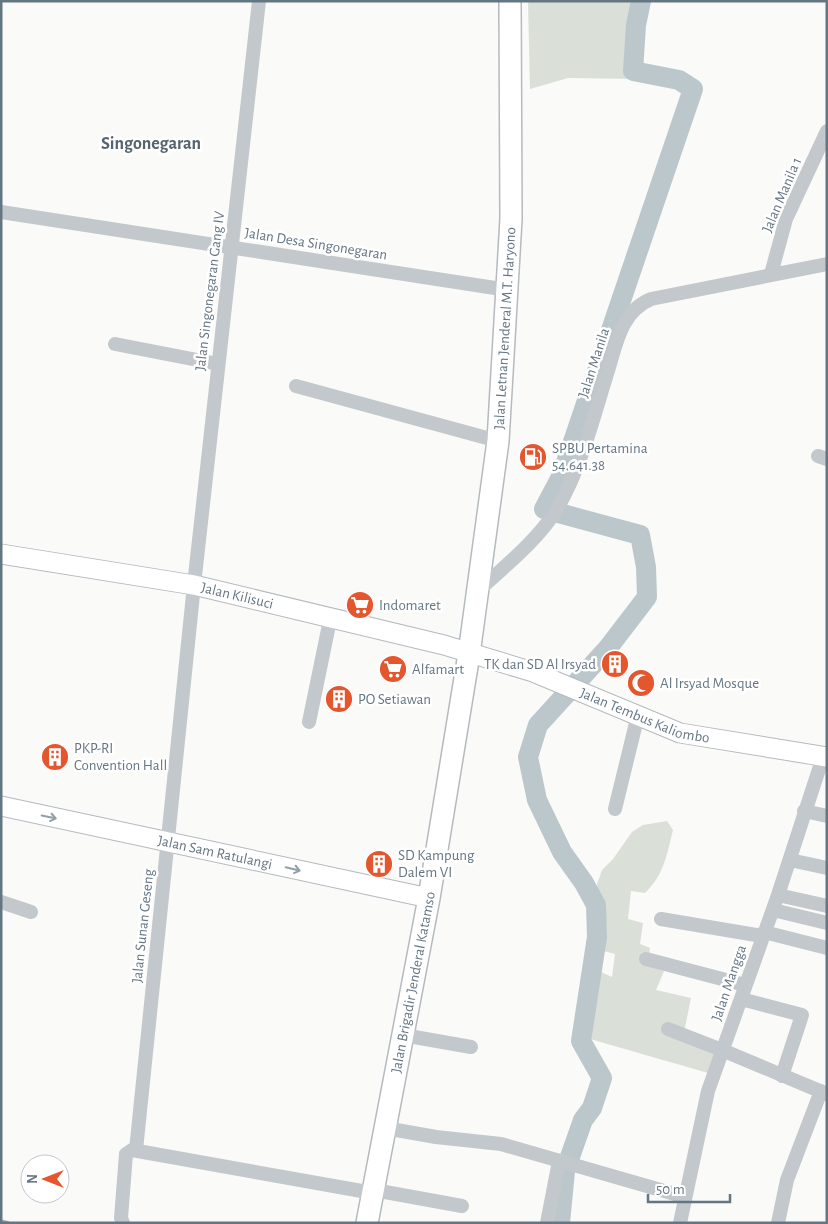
<svg xmlns="http://www.w3.org/2000/svg" width="828" height="1224" viewBox="0 0 828 1224" font-family="'Alegreya Sans',sans-serif">
	<style>
		.green { fill: #dadfd7 }
		.lines { fill: none; stroke-linecap: round; stroke-linejoin: round }
		.river { stroke: #bbc7cb; stroke-width: 20 }
		.secondary-casing { stroke: #b3babf; stroke-width: 21 }
		.primary-casing { stroke: #b5babe; stroke-width: 24 }
		.street { stroke: #c3c8cc; stroke-width: 14 }
		.secondary { stroke: #fff; stroke-width: 19 }
		.primary { stroke: #fff; stroke-width: 21 }
		.rail { stroke: #a2aab0; stroke-width: 3; stroke-dasharray: 8 4; stroke-linecap: butt }
		.oneway { stroke: #939fa8 }
		.labels { text-anchor: middle; dominant-baseline: central; stroke-width: 5; stroke-linejoin: round; paint-order: stroke }
		.street-label { font-size: 15px; fill: #657683; stroke: #fff }
		.poi-label { font-size: 15px; fill: #657683; stroke: #fff; text-anchor: start }
		.quarter-label { font-size: 18px; font-weight: bold; fill: #57646e; stroke: #fff }
	</style>
	<rect width="100%" height="100%" fill="#fafaf8"/>
	<!-- green -->
	<path class="green" d="M528,1h123l-5,14 -9,64 -69,-1 -38,11z
		M667,821l6,9c-6,24 -9,45 -28,63l-14,-2 -3,28 15,4 -3,21 10,4 -2,17 16,6 -8,19 35,8 -7,34 39,13 -8,30 -125,-36v-37l6,-32 16,7 3,-23 -15,-4 -3,-66 5,-14 11,-11 19,-27 11,-7z"/>
	<g class="lines">
		<!-- river -->
		<path class="river" d="M560,1223l5,-52 18,-51 9,-12 10,-30 -21,-37 16,-104 -1,-32 -12,-22 -22,-31 -25,-52 -9,-43 10,-32 70,-77 39,-51 -1,-30 -6,-32 -96,-26 17,-32 132,-388 -14,-9 -46,-9 3,-46 5,-24"/>
		<defs>
			<g id="secondary">
				<path id="s1" d="M1,554l193,31 250,60 89,27 147,61 147,24"/>
				<path id="s2" d="M1,806l428,92"/>
			</g>
			<g id="primary">
				<path id="s3" d="M367,1223l62,-325 40,-244 29,-213 13,-222 -1,-218"/>
			</g>
		</defs>
		<!-- secondary casing -->
		<use href="#secondary" class="secondary-casing"/>
		<!-- primary casing -->
		<use href="#primary" class="primary-casing"/>
		<!-- street -->
		<path class="street" d="M1,212l507,78
			M771,274l15,-55 41,-88
			M115,344l103,20
			M296,386l202,55
			M818,456l9,3
			M478,591c27,-25 59,-50 79,-82 24,-41 36,-90 50,-135 9,-28 13,-62 44,-75l176,-35
			M309,722l21,-102
			M615,809l23,-94
			M804,811l23,5
			M790,860l37,8
			M778,895l49,11
			M1,902l30,10
			M773,910l54,13
			M661,919l101,17
			M764,932l63,16
			M646,959l99,26
			M741,999l61,16 -20,61
			M668,1029l54,21 105,44
			M403,1035l68,12
			M385,1128l51,9 65,7 184,53
			M136,1150l58,-565 65,-584
			M374,1190l88,16
			M123,1223l-2,-5 5,-64 6,-4 241,43
			M547,1223l12,-62
			M680,1223l28,-132 70,-196 45,-138
			M778,1223l9,-43 34,-89"/>
		<!-- secondary -->
		<use href="#secondary" class="secondary"/>
		<!-- primary -->
		<use href="#primary" class="primary"/>
		<!-- rail -->
		<path class="rail" d="M1,1221l9,2"/>
	</g>
	<!-- one-way arrows -->
	<defs><path id="oneway-shaft" d="M-6 0H5M1.5-3L5.5 0L1.5 3" fill="none" stroke-width="1.6" stroke-linecap="round" stroke-linejoin="round" transform="scale(1.25)"/></defs>
	<g class="oneway">
		<use href="#oneway-shaft" transform="translate(49 817) rotate(12)"/>
		<use href="#oneway-shaft" transform="translate(293 869) rotate(13)"/>
	</g>
	<!-- icons -->
	<defs>
		<symbol id="fuel-disc" viewBox="-11 -11 22 22"><circle r="9.5" fill="#e4572e" stroke="#fff"/><path d="M-5.5-6h7V0h2V4h1.3V-2.5L3-4.5l.8-.8L6-3V5H2.5V1h-1V6h-7ZM-4.2-4.7v3.2H.2V-4.7Z" fill="#fff"/></symbol>
		<symbol id="supermarket-disc" viewBox="-11 -11 22 22"><circle r="9.5" fill="#e4572e" stroke="#fff"/><path d="M-6-5.5h2.5l.6 2H6L4.5 2H-2.5L-4.4-4H-6ZM-1.5 3.2a1.3 1.3 0 1 0 .1 0ZM3 3.2a1.3 1.3 0 1 0 .1 0Z" fill="#fff"/></symbol>
		<symbol id="building-disc" viewBox="-11 -11 22 22"><circle r="9.5" fill="#e4572e" stroke="#fff"/><path d="M-4-6H4V6H1V3H-1V6H-4ZM-2.5-4.3h1.7v1.8h-1.7ZM.8-4.3h1.7v1.8H.8ZM-2.5-1h1.7V.8h-1.7ZM.8-1h1.7V.8H.8Z" fill="#fff"/></symbol>
		<symbol id="mosque-disc" viewBox="-11 -11 22 22"><circle r="9.5" fill="#e4572e" stroke="#fff"/><path d="M3.5-4.9A6 6 0 1 0 3.5 4.9A5 5 0 1 1 3.5-4.9Z" fill="#fff"/></symbol>
	</defs>
	<g fill-rule="evenodd">
		<use href="#fuel-disc" x="517" y="441" width="32" height="32"/>
		<use href="#supermarket-disc" x="344" y="589" width="32" height="32"/>
		<use href="#building-disc" x="599" y="648" width="32" height="32"/>
		<use href="#supermarket-disc" x="377" y="653" width="32" height="32"/>
		<use href="#mosque-disc" x="625" y="667" width="32" height="32"/>
		<use href="#building-disc" x="323" y="683" width="32" height="32"/>
		<use href="#building-disc" x="39" y="741" width="32" height="32"/>
		<use href="#building-disc" x="363" y="848" width="32" height="32"/>
	</g>
	<g class="labels">
		<!-- street labels -->
		<g class="street-label">
			<text transform="translate(782 195) rotate(-67)">Jalan Manila 1</text>
			<text transform="translate(316 244) rotate(9)">Jalan Desa Singonegaran</text>
			<text transform="translate(210 291) rotate(-83)">Jalan Singonegaran Gang IV</text>
			<text stroke="none"><textPath href="#s3" startOffset="906">Jalan Letnan Jenderal M.T. Haryono</textPath></text>
			<text transform="translate(594 363) rotate(-72)">Jalan Manila</text>
			<text stroke="none"><textPath href="#s1" startOffset="240">Jalan Kilisuci</textPath></text>
			<text stroke="none"><textPath href="#s1" startOffset="666">Jalan Tembus Kaliombo</textPath></text>
			<text stroke="none"><textPath href="#s2" startOffset="219">Jalan Sam Ratulangi</textPath></text>
			<text transform="translate(143 926) rotate(-84)">Jalan Sunan Geseng</text>
			<text stroke="none"><textPath href="#s3" startOffset="245">Jalan Brigadir Jenderal Katamso</textPath></text>
			<text transform="translate(729 983) rotate(-71)">Jalan Mangga</text>
		</g>
		<!-- poi labels -->
		<g class="poi-label">
			<text x="552" y="448">SPBU Pertamina<tspan x="552" dy="17">54.641.38</tspan></text>
			<text x="379" y="605">Indomaret</text>
			<text x="596" y="664" text-anchor="end">TK dan SD Al Irsyad</text>
			<text x="412" y="669">Alfamart</text>
			<text x="660" y="683">Al Irsyad Mosque</text>
			<text x="358" y="699">PO Setiawan</text>
			<text x="74" y="748">PKP-RI<tspan x="74" dy="17">Convention Hall</tspan></text>
			<text x="398" y="855">SD Kampung<tspan x="398" dy="17">Dalem VI</tspan></text>
		</g>
		<!-- quarter labels -->
		<g class="quarter-label">
			<text x="151" y="144">Singonegaran</text>
		</g>
	</g>
	<!-- border -->
	<rect width="828" height="1224" fill="none" stroke="#657683" stroke-width="5"/>
	<!-- north arrow -->
	<g transform="translate(45 1179) rotate(270)"><circle r="24" fill="#ffffff" stroke="#c1c8cd"/>
	<path d="M0-4L9 19L0 12L-9 19Z" fill="#e4572e"/>
	<text y="-8" font-size="14" font-weight="bold" text-anchor="middle" fill="#657683">N</text>
	</g>
	<!-- scale -->
	<path d="M648 1194v8h82v-8" fill="none" stroke="#657683" stroke-width="2.5"/>
	<text x="656" y="1194" font-size="15" fill="#657683" stroke="#ffffff" stroke-width="4" paint-order="stroke">50 m</text>
</svg>
